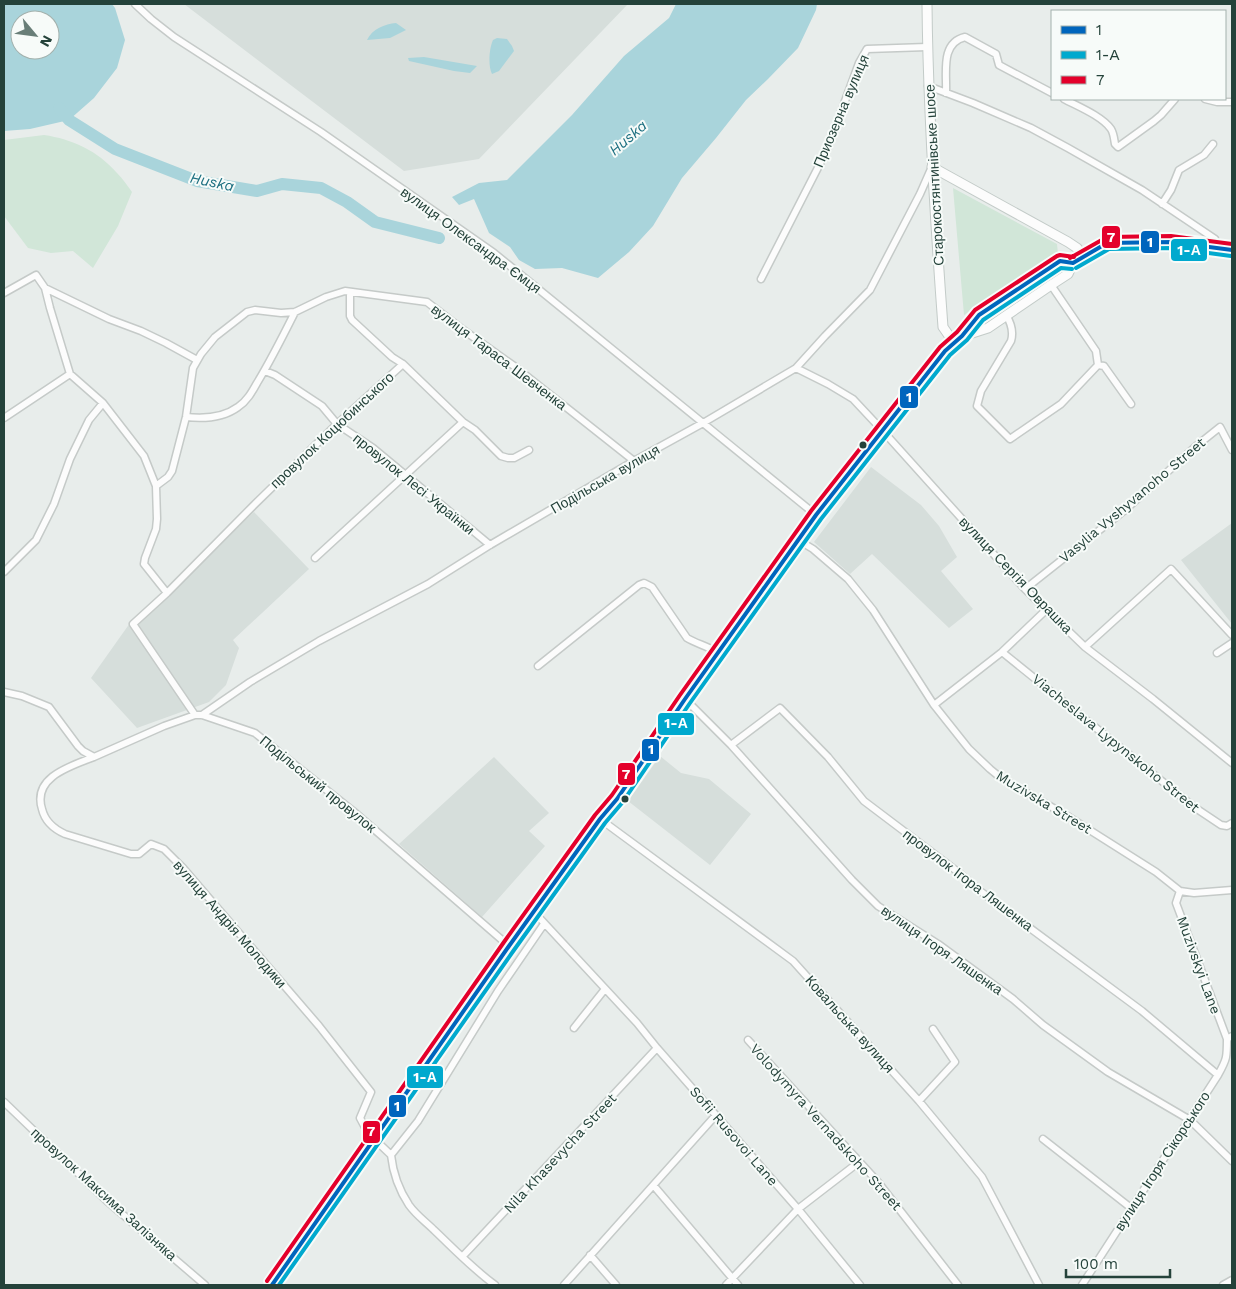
<svg xmlns="http://www.w3.org/2000/svg" width="1236" height="1289" viewBox="0 0 1236 1289" font-family="'Work Sans',sans-serif">
	<style>
		.built { fill: #d6dedb }
		.green { fill: #d1e6d8 }
		.water { fill: #a9d4db; fill-rule: evenodd }
		.lines { fill: none; stroke-linecap: round; stroke-linejoin: round }
		.river { stroke: #a9d4db; stroke-width: 12 }
		.street-casing { stroke: #c5cac8; stroke-width: 9 }
		.secondary-casing { stroke: #c3cbc8; stroke-width: 11 }
		.street { stroke: #fcfcfc; stroke-width: 6 }
		.secondary { stroke: #fcfcfc; stroke-width: 9 }
		.secondary-bridge-casing { stroke: #c3cbc8; stroke-width: 11; stroke-linecap: butt }
		.secondary-bridge { stroke: #fcfcfc; stroke-width: 9 }
		.bus-1-casing { stroke: #f7fbf9; stroke-width: 8 }
		.bus-2-casing { stroke: #f7fbf9; stroke-width: 8 }
		.bus-3-casing { stroke: #f7fbf9; stroke-width: 8 }
		.bus-1 { stroke: #0065bd; stroke-width: 4 }
		.bus-2 { stroke: #00a9ce; stroke-width: 4 }
		.bus-3 { stroke: #e4002b; stroke-width: 4 }
		.bus-dot { fill: #24423a; stroke: #f7fbf9; stroke-width: 2 }
		.labels { text-anchor: middle; dominant-baseline: central; stroke-width: 4; stroke-linejoin: round; paint-order: stroke }
		.street-label { font-size: 14px; fill: #24423a; stroke: #f7fbf9 }
		.water-label { font-size: 15px; font-style: italic; fill: #1c6f80; stroke: #f7fbf9 }
		.line-badge { stroke: #f7fbf9; stroke-width: 2 }
		.badge-label { font-size: 14px; text-anchor: middle; font-weight: bold; fill: #fff }
	</style>
	<rect width="100%" height="100%" fill="#e8edeb"/>
	<!-- built -->
	<path class="built" d="M184,4h444l-149,155 -75,12z
		M871,467l50,38 18,21 18,31 -16,14 32,38 -24,19 -77,-74 -22,20 -36,-32z
		M254,512l55,57 -76,71 6,8 -13,37 -17,17 -72,26 -46,-50 39,-55z
		M1232,523v101l-51,-64z
		M660,756l21,17 28,6 42,35 -41,51 -82,-64z
		M494,757l55,56 -20,18 16,15 -63,71 -83,-73z"/>
	<!-- green -->
	<path class="green" d="M44,135c28,4 54,16 73,38 6,6 10,12 15,19l-14,34 -25,42 -20,-17 -22,2 -23,-5 -24,-32v-76z
		M953,188l104,56 1,10 -94,61z"/>
	<!-- water -->
	<path class="water" d="M4,4h108l3,4 10,32 -8,28 -23,30 -25,22 -39,9 -26,2zM20,20h30v30h-30z
		M676,4h141l-1,6 -18,38 -30,31 -22,21 -30,38 -34,40 -29,48 -24,26 -31,26 -36,-10 -27,1 -16,-9 -9,-13 -21,-14 -15,-34 -15,6 -7,-8 27,-14 28,-3 65,-65 52,-59 45,-38z
		M396,23l10,7 -16,8 -23,2c5,-11 18,-16 29,-17z
		M497,38l10,1 5,7 2,5 -15,20 -7,3c-4,-8 -3,-25 1,-34z
		M424,57l53,9 -7,7 -16,-2 -45,-10 -1,-3z"/>
	<g class="lines">
		<!-- river -->
		<path class="river" d="M59,108l10,12 46,29 82,32 60,10 25,-7 39,4 26,14 28,20 64,16"/>
		<defs>
			<path id="street" d="M135,4l16,15 23,18 147,95 173,121 322,262
				M928,86l45,17 58,25 37,20 74,42 73,49v8
				M946,93c1,-20 -6,-50 19,-56l31,17 3,11 53,28
				M1064,99c13,7 38,17 47,30 3,5 3,10 4,15l3,3 36,-26 7,-6 14,-16
				M1205,99l12,3h15
				M1162,204l9,-14 8,-20 25,-15 9,-11
				M761,279l66,-129 32,-87 8,-14 60,-2
				M350,292v24l2,4 40,37 11,7
				M4,293l32,-18 9,13 64,31 32,12 25,12 31,17
				M1006,315c5,8 8,16 5,26l-30,50 -4,15 33,33 51,-35 37,-39 -2,-14 -45,-66
				M1098,365l6,1 27,38
				M796,368l32,16 25,15 29,31 143,159 60,58 68,52 79,64
				M265,371l10,4 47,31 15,18 36,24 117,97
				M70,374l33,29 41,53 12,30 1,33 -1,10 -11,29 -1,6 23,29
				M186,417c18,2 37,1 52,-10 9,-6 14,-15 19,-24 14,-23 26,-47 38,-71
				M4,418l66,-44 -20,-66 -5,-20
				M156,486l12,-9 4,-6 14,-54 7,-49 8,-14 14,-17 32,-25 8,-2 26,3 14,-1 31,-15 19,-6 82,11 35,27 52,37 120,95
				M798,540l15,9 35,30 25,31 61,95 35,44 21,20 11,9 68,39 87,55 24,19 14,2 38,-3
				M315,558l148,-136
				M4,572l32,-32 18,-36 16,-45 19,-39 14,-17
				M1025,589l100,-79 70,-63 25,-20 12,23
				M1085,647l86,-78 61,66
				M1002,652l192,155 27,18 6,1 5,-3
				M1217,653l15,-10
				M538,666l101,-81 5,-2 8,4 35,51c10,6 21,8 31,15
				M4,692l18,4 27,11 29,39 5,5 11,6 70,-31 31,-11h7l53,18 98,78 156,135
				M685,699l46,46 121,135 26,26 60,38 75,55 30,26 65,47 82,48 42,41
				M934,705l68,-53 44,-42
				M195,715l-62,-91 34,-31 87,-88 83,-81 66,-60 60,58 12,8 26,26 7,2h6l15,-8
				M202,715l48,-33 69,-41 109,-57 62,-39 144,-84 69,-38 93,-55 29,-32 45,-46 50,-96 11,-25
				M731,745l49,-37 48,49 36,44 94,71 22,19 162,120 76,64
				M94,757c-23,9 -62,20 -52,52 3,13 12,20 23,25l66,20h8l12,-10 13,5 19,19 136,158 52,66 -11,26 8,15 23,22
				M600,819l193,142 126,140 63,76 57,108
				M1180,891l-4,12 51,136
				M534,912l103,111 20,25 141,161 62,76
				M574,1028l31,-39
				M748,1040l130,142 80,103
				M919,1101l36,-39 -22,-33
				M4,1102l103,99 98,84
				M1043,1139l88,69
				M391,1155l27,-34 80,-130 46,-67
				M391,1155c2,18 8,35 18,50 7,10 17,17 25,25 20,19 39,39 61,55
				M654,1186l84,99
				M590,1255l26,30
				M462,1257l195,-209
				M564,1285l152,-170
				M726,1285l72,-76 61,-47
				M1082,1285l136,-210c9,-16 9,-18 9,-36l5,-3
				M1223,1285l9,-5"/>
			<path id="secondary" d="M927,4c1,108 8,215 16,323l11,16
				M932,167l136,75 9,6 7,9
				M1080,259l27,-16 20,-1h44l61,8
				M963,336l25,-8 63,-43 17,-11 5,-11
				M389,1118l120,-172 91,-127 17,-20 68,-100 131,-184 129,-164 17,-15 17,-21 81,-54 13,2
				M272,1285l5,-6"/>
		</defs>
		<!-- street casing -->
		<use href="#street" class="street-casing"/>
		<!-- secondary casing -->
		<use href="#secondary" class="secondary-casing"/>
		<!-- street -->
		<use href="#street" class="street"/>
		<!-- secondary -->
		<use href="#secondary" class="secondary"/>
		<defs>
			<path id="secondary-bridge" d="M277,1279l112,-161"/>
		</defs>
		<!-- secondary-bridge casing -->
		<use href="#secondary-bridge" class="secondary-bridge-casing"/>
		<!-- secondary-bridge -->
		<use href="#secondary-bridge" class="secondary-bridge"/>
		<defs>
			<path id="bus-1" d="M1073,263l34,-20 64,-1 61,8
				M272,1285l237,-339 91,-127 17,-20 68,-100 131,-184 129,-164 17,-15 17,-21 81,-54 13,2"/>
			<path id="bus-2" d="M1076,268l33,-19 62,-1 60,8
				M279,1285l235,-335 91,-127 17,-20 68,-100 131,-184 129,-164 17,-15 16,-20 78,-52 11,1"/>
			<path id="bus-3" d="M1070,258l37,-21 64,-1 61,8
				M267,1281l237,-339 91,-127 17,-20 68,-100 131,-184 129,-164 17,-15 18,-22 82,-54 3,-1 14,2"/>
		</defs>
		<!-- bus-1 casing -->
		<use href="#bus-1" class="bus-1-casing"/>
		<!-- bus-2 casing -->
		<use href="#bus-2" class="bus-2-casing"/>
		<!-- bus-3 casing -->
		<use href="#bus-3" class="bus-3-casing"/>
		<!-- bus-1 -->
		<use href="#bus-1" class="bus-1"/>
		<!-- bus-2 -->
		<use href="#bus-2" class="bus-2"/>
		<!-- bus-3 -->
		<use href="#bus-3" class="bus-3"/>
	</g>
	<!-- markers -->
	<g class="bus-dot">
		<circle cx="863" cy="445" r="4.5"/>
		<circle cx="625" cy="799" r="4.5"/>
	</g>
	<g class="labels">
		<!-- street labels -->
		<g class="street-label">
			<text transform="translate(841 111) rotate(-67)">Приозерна вулиця</text>
			<text transform="translate(934 175) rotate(-93)">Старокостянтинівське шосе</text>
			<text transform="translate(471 240) rotate(36)">вулиця Олександра Ємця</text>
			<text transform="translate(499 357) rotate(37)">вулиця Тараса Шевченка</text>
			<text transform="translate(332 430) rotate(-43)">провулок Коцюбинського</text>
			<text transform="translate(605 479) rotate(-30)">Подільська вулиця</text>
			<text transform="translate(414 484) rotate(39)">провулок Лесі Українки</text>
			<text transform="translate(1132 500) rotate(-40)">Vasylia Vyshyvanoho Street</text>
			<text transform="translate(1016 575) rotate(46)">вулиця Сергія Оврашка</text>
			<text transform="translate(1116 743) rotate(39)">Viacheslava Lypynskoho Street</text>
			<text transform="translate(318 784) rotate(39)">Подільський провулок</text>
			<text transform="translate(1044 802) rotate(31)">Muzivska Street</text>
			<text transform="translate(968 880) rotate(37)">провулок Ігора Ляшенка</text>
			<text transform="translate(230 924) rotate(49)">вулиця Андрія Молодики</text>
			<text transform="translate(942 950) rotate(35)">вулиця Ігоря Ляшенка</text>
			<text transform="translate(1199 965) rotate(70)">Muzivskyi Lane</text>
			<text transform="translate(850 1024) rotate(48)">Ковальська вулиця</text>
			<text transform="translate(826 1127) rotate(48)">Volodymyra Vernadskoho Street</text>
			<text transform="translate(734 1136) rotate(49)">Sofii Rusovoi Lane</text>
			<text transform="translate(560 1153) rotate(-47)">Nila Khasevycha Street</text>
			<text transform="translate(1162 1161) rotate(-57)">вулиця Ігоря Сікорського</text>
			<text transform="translate(104 1194) rotate(42)">провулок Максима Залізняка</text>
		</g>
		<!-- water labels -->
		<g class="water-label">
			<text transform="translate(628 138) rotate(-41)">Huska</text>
			<text transform="translate(212 182) rotate(12)">Huska</text>
		</g>
	</g>
	<g class="line-badge">
		<rect x="1101" y="225" width="20" height="24" rx="5" fill="#e4002b"/>
		<rect x="1140" y="230" width="20" height="24" rx="5" fill="#0065bd"/>
		<rect x="1170" y="238" width="38" height="24" rx="5" fill="#00a9ce"/>
		<rect x="899" y="385" width="20" height="24" rx="5" fill="#0065bd"/>
		<rect x="657" y="712" width="38" height="24" rx="5" fill="#00a9ce"/>
		<rect x="641" y="738" width="19" height="24" rx="5" fill="#0065bd"/>
		<rect x="617" y="762" width="19" height="24" rx="5" fill="#e4002b"/>
		<rect x="406" y="1065" width="38" height="24" rx="5" fill="#00a9ce"/>
		<rect x="388" y="1094" width="19" height="24" rx="5" fill="#0065bd"/>
		<rect x="362" y="1120" width="19" height="24" rx="5" fill="#e4002b"/>
	</g>
	<g class="badge-label">
		<text x="1111" y="242">7</text>
		<text x="1150" y="247">1</text>
		<text x="1189" y="255">1-А</text>
		<text x="909" y="402">1</text>
		<text x="676" y="728">1-А</text>
		<text x="651" y="754">1</text>
		<text x="626" y="779">7</text>
		<text x="425" y="1082">1-А</text>
		<text x="397" y="1111">1</text>
		<text x="371" y="1136">7</text>
	</g>
	<!-- border -->
	<rect width="1236" height="1289" fill="none" stroke="#24423a" stroke-width="10"/>
	<!-- legend -->
	<rect x="1051" y="10" width="175" height="90" fill="#f7fbf9" stroke="#a3b1ad"/>
	<rect x="1061" y="26" width="25" height="8" fill="#0065bd" stroke="#a3b1ad"/>
	<text x="1096" y="35" font-size="15" fill="#24423a">1</text>
	<rect x="1061" y="51" width="25" height="8" fill="#00a9ce" stroke="#a3b1ad"/>
	<text x="1096" y="60" font-size="15" fill="#24423a">1-А</text>
	<rect x="1061" y="76" width="25" height="8" fill="#e4002b" stroke="#a3b1ad"/>
	<text x="1096" y="85" font-size="15" fill="#24423a">7</text>
	<!-- north arrow -->
	<g transform="translate(35 35) rotate(119)"><circle r="24" fill="#f7fbf9" stroke="#a3b1ad"/>
	<path d="M0-4L9 19L0 12L-9 19Z" fill="#697e78"/>
	<text y="-8" font-size="14" font-weight="bold" text-anchor="middle" fill="#24423a">N</text>
	</g>
	<!-- scale -->
	<path d="M1066 1269v8h104v-8" fill="none" stroke="#24423a" stroke-width="2.5"/>
	<text x="1074" y="1269" font-size="15" fill="#24423a" stroke="#f7fbf9" stroke-width="4" paint-order="stroke">100 m</text>
</svg>
